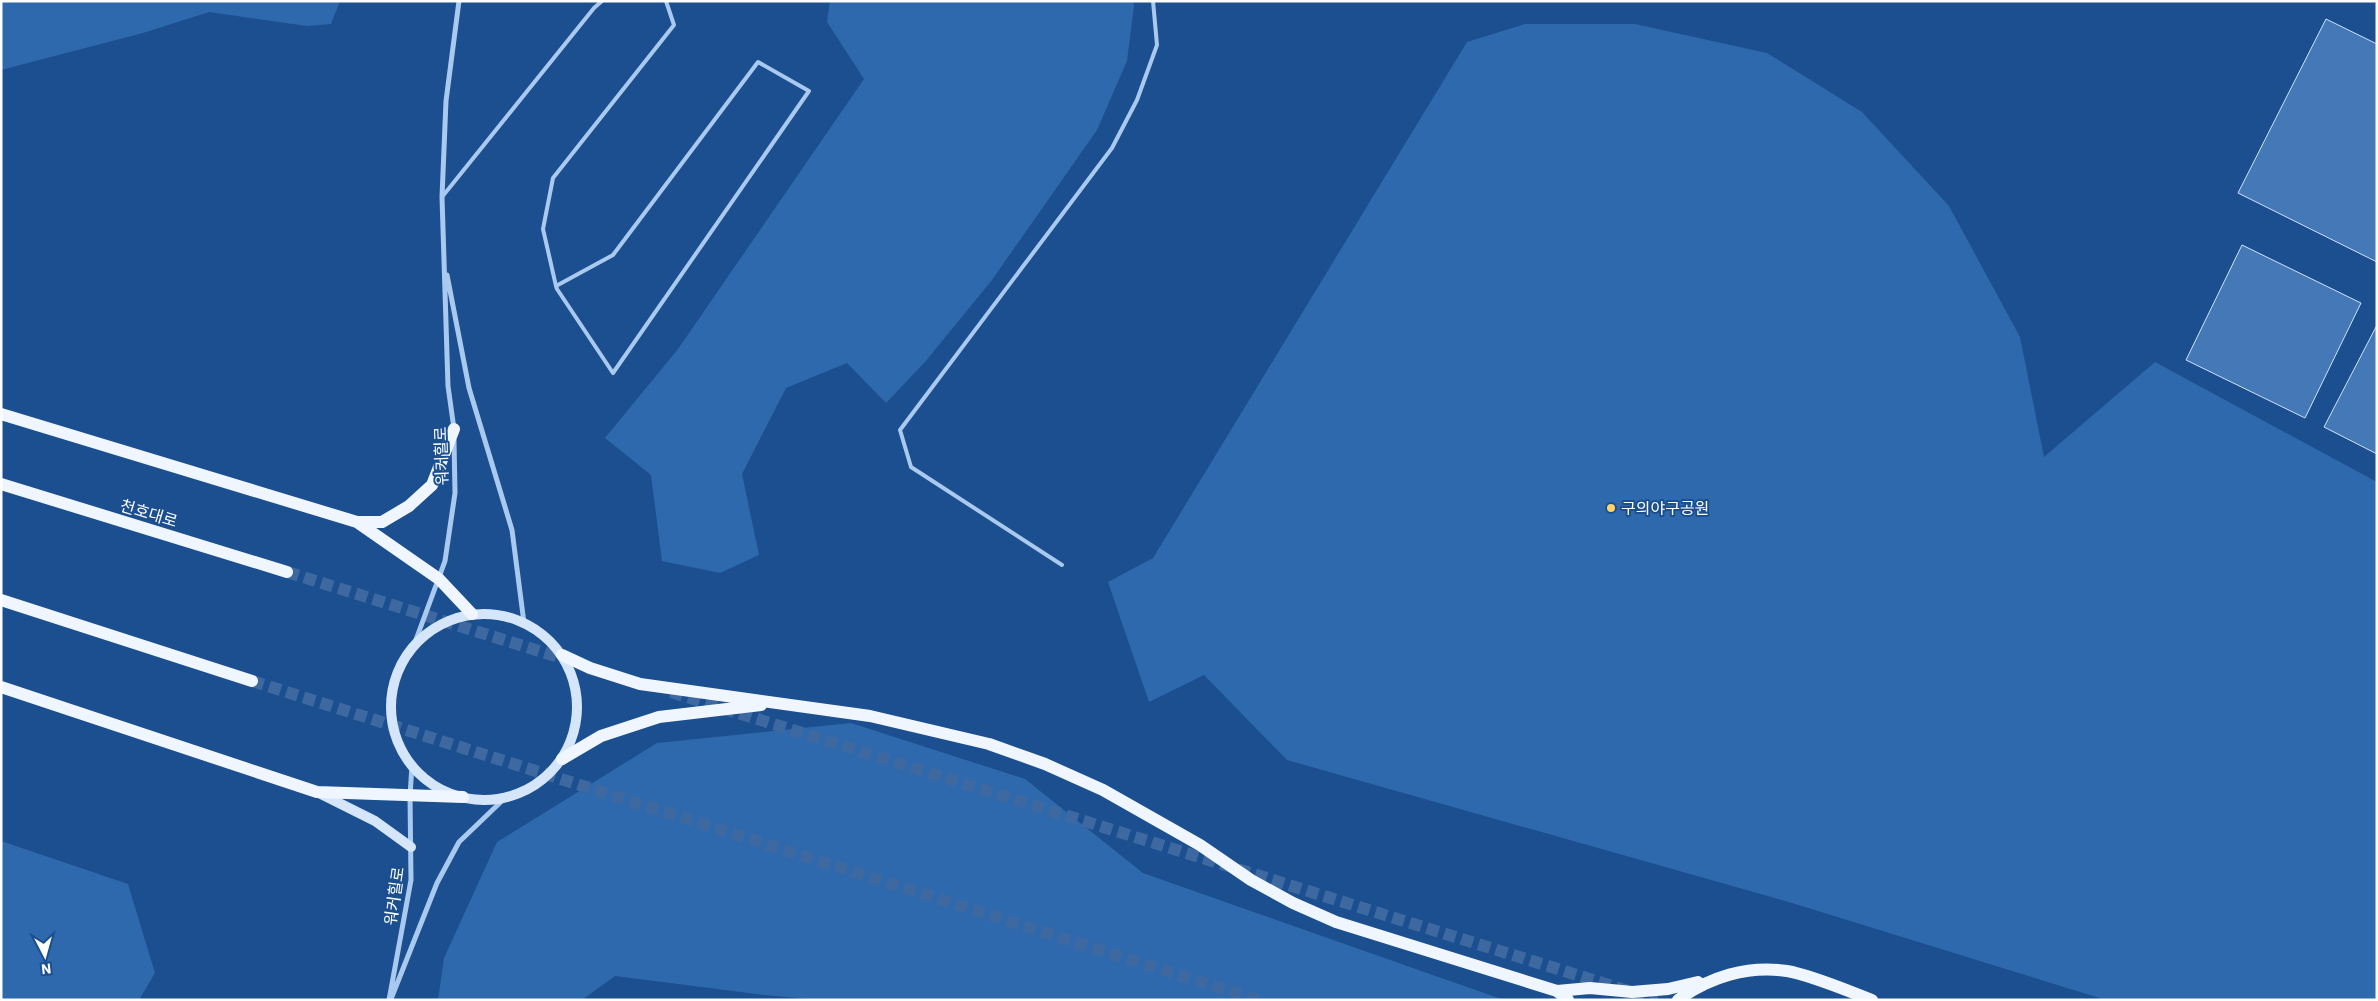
<svg xmlns="http://www.w3.org/2000/svg" width="2378" height="1001" viewBox="0 0 2378 1001" font-family="'IBM Plex Sans','Noto Sans KR',sans-serif">
	<style>
		.green { fill: #2e69ad }
		.building { fill: #4478b7; stroke: #cfe3fa }
		.lines { fill: none; stroke-linecap: round; stroke-linejoin: round }
		.primary-tunnel { stroke: #3d69a0; stroke-width: 12; stroke-dasharray: 12 6; stroke-linecap: butt }
		.lane { stroke: #a9c9ee; stroke-width: 4 }
		.street { stroke: #a9c9ee; stroke-width: 5 }
		.secondary { stroke: #d6e6fa; stroke-width: 10 }
		.primary { stroke: #f0f6ff; stroke-width: 12 }
		.poi-dot { fill: #ffd166; stroke: #1b4f8f; stroke-width: 2 }
		.labels { text-anchor: middle; dominant-baseline: central; stroke-width: 4; stroke-linejoin: round; paint-order: stroke }
		.street-label { font-size: 16px; fill: #fff; stroke: #1b4f8f }
		.poi-label { font-size: 16px; fill: #fff; stroke: #1b4f8f; text-anchor: start }
	</style>
	<rect width="100%" height="100%" fill="#1b4f8f"/>
	<!-- green -->
	<path class="green" d="M1,1h339l-9,23 -24,2 -98,-14 -66,21 -142,37z
		M830,1h303l1,5 -7,55 -30,69 -105,150 -67,82 -39,41 -39,-40 -61,25 -44,86 17,81 -39,18 -58,-12 -11,-86 -46,-37 73,-89 186,-270 -37,-57z
		M1525,24h110l132,29 95,59 87,94 71,131 24,120 111,-95 222,120v518h-271l-314,-97 -505,-143 -83,-85 -55,27 -41,-120 45,-24 314,-516z
		M851,723l174,56 118,94 361,127h-683l-57,-5 -149,-19 -33,24h-144l6,-42 53,-116 160,-99z
		M1,841l127,43 27,89 -16,27h-138z"/>
	<!-- building -->
	<path class="building" d="M2326,19l51,25v218l-139,-69z
		M2242,245l119,58 -56,115 -119,-58z
		M2377,325v129l-53,-27z"/>
	<g class="lines">
		<!-- primary-tunnel -->
		<path class="primary-tunnel" d="M287,572l284,89
			M252,681l1006,319
			M671,692l986,308"/>
		<!-- lane -->
		<path class="lane" d="M442,197l152,-189 8,-7
			M556,286l57,-31 145,-193 51,29 -196,282 -56,-84 -1,-3 -13,-57 10,-51 121,-153 -8,-24
			M1062,565l-151,-98 -11,-37 212,-282 25,-48 20,-55 -4,-44"/>
		<!-- street -->
		<path class="street" d="M447,275l22,113 43,142 12,93
			M454,429l-6,-43 -6,-189 4,-96 13,-100
			M414,645l31,-84 10,-68 -1,-53
			M391,999l46,-116 22,-41 47,-45
			M389,1000l22,-120 -1,-84 2,-31"/>
		<!-- secondary -->
		<path class="secondary" d="M391 707a93 93 0 1 1 186 0a93 93 0 1 1-186 0Z
			M321,794l54,27 36,26"/>
		<!-- primary -->
		<path class="primary" d="M1,414l356,108 82,57 33,35
			M1,484l286,88
			M357,522h25l27,-16 23,-21 22,-56
			M1,600l251,81
			M562,655l28,13 50,16 230,32 119,28 56,20 58,26 97,55 51,35 42,23 43,19 221,69 11,9
			M1,687l316,105 146,5
			M562,759l39,-23 58,-19 102,-12
			M1557,991l33,-3 42,4 36,-3 30,-7
			M1678,1000c31,-23 70,-35 109,-29 24,4 61,20 85,29"/>
	</g>
	<!-- markers -->
	<circle class="poi-dot" cx="1611" cy="508" r="5"/>
	<g class="labels">
		<!-- street labels -->
		<g class="street-label">
			<text transform="translate(441 456) rotate(-92)">워커힐로</text>
			<text transform="translate(149 513) rotate(17)">천호대로</text>
			<text transform="translate(394 896) rotate(-82)">워커힐로</text>
		</g>
		<!-- poi labels -->
		<g class="poi-label">
			<text x="1621" y="508">구의야구공원</text>
		</g>
	</g>
	<!-- border -->
	<rect width="2378" height="1001" fill="none" stroke="#ffffff" stroke-width="5"/>
	<!-- north arrow -->
	<g transform="translate(45 956) rotate(174)" stroke="#1b4f8f" stroke-width="4" paint-order="stroke">
	<path d="M0-4L9 19L0 12L-9 19Z" fill="#ffffff"/>
	<text y="-8" font-size="14" font-weight="bold" text-anchor="middle" fill="#ffffff">N</text>
	</g>
</svg>
